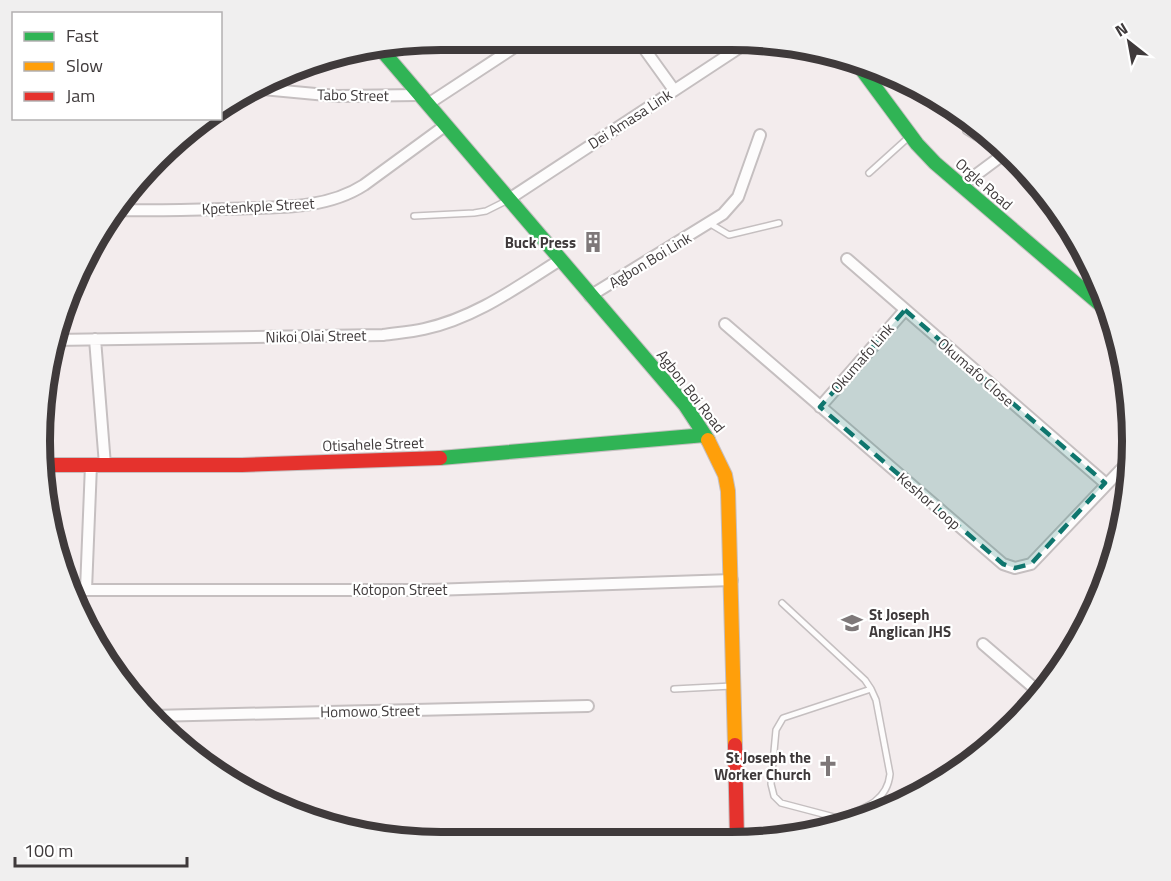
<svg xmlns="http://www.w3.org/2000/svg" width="1171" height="881" viewBox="0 0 1171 881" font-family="'Titillium Web',sans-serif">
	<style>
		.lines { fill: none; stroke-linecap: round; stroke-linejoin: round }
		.lane-casing { stroke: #c5bfc0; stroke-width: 8 }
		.street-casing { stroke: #c5bfc0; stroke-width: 14 }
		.fast-casing { stroke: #c5bfc0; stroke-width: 16 }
		.slow-casing { stroke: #c5bfc0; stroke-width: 16 }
		.jam-casing { stroke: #c5bfc0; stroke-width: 16 }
		.lane { stroke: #fdfcfc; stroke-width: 5 }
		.street { stroke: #fdfcfc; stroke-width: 10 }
		.fast { stroke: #30b455; stroke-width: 14 }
		.slow { stroke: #ff9f0a; stroke-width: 14 }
		.jam { stroke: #e5322d; stroke-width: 14 }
		.marked { fill: #0f766e; fill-opacity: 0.2; stroke: #0f766e; stroke-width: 4.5; stroke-dasharray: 12 8; stroke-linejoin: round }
		.labels { text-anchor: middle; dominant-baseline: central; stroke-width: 4.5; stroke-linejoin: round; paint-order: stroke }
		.street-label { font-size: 15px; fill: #3f3a3b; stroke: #fff }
		.poi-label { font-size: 15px; font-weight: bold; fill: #3f3a3b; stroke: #fff; text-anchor: end }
		.rim { fill: none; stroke: #3f3a3b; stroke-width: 8 }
	</style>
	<rect width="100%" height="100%" fill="#f3eced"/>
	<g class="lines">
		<defs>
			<path id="lane" d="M966,131l21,13 12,14
				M869,173l41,-37
				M414,216l60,-3 12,-2 22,-11
				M709,223l20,12 50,-12
				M782,603l83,77 6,9 5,11 14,74c-3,29 -28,35 -52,44l1,6
				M674,689l58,-3
				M838,818l-57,-15 -7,-7 -3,-12 5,-54 7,-12 88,-29"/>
			<path id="street" d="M638,40l36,50
				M251,88l86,8 82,-1
				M428,104l99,-65
				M961,186l43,-32
				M509,199l242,-159
				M118,210c36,1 71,0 107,-1 46,-2 99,2 139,-24l82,-60
				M847,259l258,224
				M590,296l133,-82 15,-17 22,-62
				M725,324l278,240 12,4 16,-4 99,-104
				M95,339l10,126
				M54,340l329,-5c14,-2 28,-3 41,-6 51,-11 93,-42 136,-69
				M820,407l85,-97
				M69,590h362l301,-10
				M86,590l5,-125
				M983,644l58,50
				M151,716l437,-10"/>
			<path id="fast" d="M379,47l306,358 23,35
				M857,63l60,81 18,19 174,149
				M440,458l265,-23"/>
			<path id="slow" d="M708,440l17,35 3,16 7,254"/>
			<path id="jam" d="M40,465h202l198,-7
				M735,745l2,94"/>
		</defs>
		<!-- lane casing -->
		<use href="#lane" class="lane-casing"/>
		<!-- street casing -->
		<use href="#street" class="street-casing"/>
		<!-- fast casing -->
		<use href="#fast" class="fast-casing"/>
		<!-- slow casing -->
		<use href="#slow" class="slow-casing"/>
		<!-- jam casing -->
		<use href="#jam" class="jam-casing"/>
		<!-- lane -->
		<use href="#lane" class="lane"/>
		<!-- street -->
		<use href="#street" class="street"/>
		<!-- fast -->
		<use href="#fast" class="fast"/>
		<!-- slow -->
		<use href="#slow" class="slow"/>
		<!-- jam -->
		<use href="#jam" class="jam"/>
	</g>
	<!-- marked area -->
	<path class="marked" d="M905,310l200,173 -74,81 -16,4 -12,-4 -183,-157z"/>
	<!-- icons -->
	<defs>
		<symbol id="building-bare" viewBox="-9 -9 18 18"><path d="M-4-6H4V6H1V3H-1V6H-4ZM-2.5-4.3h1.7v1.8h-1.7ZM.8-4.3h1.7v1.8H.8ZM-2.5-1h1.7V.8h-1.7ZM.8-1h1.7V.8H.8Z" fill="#7e7879" stroke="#fff" stroke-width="2.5" paint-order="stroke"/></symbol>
		<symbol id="school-bare" viewBox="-9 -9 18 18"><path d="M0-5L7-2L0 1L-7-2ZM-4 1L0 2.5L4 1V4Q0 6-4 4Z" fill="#7e7879" stroke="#fff" stroke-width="2.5" paint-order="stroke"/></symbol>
		<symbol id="church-bare" viewBox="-9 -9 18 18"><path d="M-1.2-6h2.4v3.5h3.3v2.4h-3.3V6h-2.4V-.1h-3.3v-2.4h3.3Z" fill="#7e7879" stroke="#fff" stroke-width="2.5" paint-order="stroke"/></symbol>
	</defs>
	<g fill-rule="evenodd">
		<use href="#building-bare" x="578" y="227" width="30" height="30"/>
		<use href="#school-bare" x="837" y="608" width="30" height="30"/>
		<use href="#church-bare" x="813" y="751" width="30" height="30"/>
	</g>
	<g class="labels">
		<!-- street labels -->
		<g class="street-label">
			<text transform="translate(353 95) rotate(1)">Tabo Street</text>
			<text transform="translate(630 119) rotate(-33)">Dei Amasa Link</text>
			<text transform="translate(984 184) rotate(41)">Orgle Road</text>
			<text transform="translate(258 206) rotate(-3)">Kpetenkple Street</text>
			<text transform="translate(650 260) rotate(-31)">Agbon Boi Link</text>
			<text transform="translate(316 336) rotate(-1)">Nikoi Olai Street</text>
			<text transform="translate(862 358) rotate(-49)">Okumafo Link</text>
			<text transform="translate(976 372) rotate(41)">Okumafo Close</text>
			<text transform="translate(691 391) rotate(52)">Agbon Boi Road</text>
			<text transform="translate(373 444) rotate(-2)">Otisahele Street</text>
			<text transform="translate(929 501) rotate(41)">Keshor Loop</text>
			<text x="400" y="589">Kotopon Street</text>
			<text transform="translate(370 711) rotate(-1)">Homowo Street</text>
		</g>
		<!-- poi labels -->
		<g class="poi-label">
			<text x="576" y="242">Buck Press</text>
			<text x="869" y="614" text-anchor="start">St Joseph<tspan x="869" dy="17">Anglican JHS</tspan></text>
			<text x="811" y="757">St Joseph the<tspan x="811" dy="17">Worker Church</tspan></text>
		</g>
	</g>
	<!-- crop -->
	<path d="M0 0H1171V881H0ZM441 50H731A391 391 0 0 1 1122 441V441A391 391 0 0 1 731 832H441A391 391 0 0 1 50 441V441A391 391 0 0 1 441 50Z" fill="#f0efef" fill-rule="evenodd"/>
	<path class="rim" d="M441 50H731A391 391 0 0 1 1122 441V441A391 391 0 0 1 731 832H441A391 391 0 0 1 50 441V441A391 391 0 0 1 441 50Z"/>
	<!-- legend -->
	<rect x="12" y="12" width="210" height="108" fill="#ffffff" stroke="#b2b0b1" stroke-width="1.5"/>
	<rect x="24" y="32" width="30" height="9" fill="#30b455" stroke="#b2b0b1" stroke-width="1.5"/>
	<text x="66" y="42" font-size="18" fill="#3f3a3b">Fast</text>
	<rect x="24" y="62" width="30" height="9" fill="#ff9f0a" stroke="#b2b0b1" stroke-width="1.5"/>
	<text x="66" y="72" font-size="18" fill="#3f3a3b">Slow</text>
	<rect x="24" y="92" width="30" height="9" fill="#e5322d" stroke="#b2b0b1" stroke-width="1.5"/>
	<text x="66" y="102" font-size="18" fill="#3f3a3b">Jam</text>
	<!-- north arrow -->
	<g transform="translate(1129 42) rotate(329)" stroke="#ffffff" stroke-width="4.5" paint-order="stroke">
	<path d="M0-4.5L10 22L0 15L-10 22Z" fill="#3f3a3b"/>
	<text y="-9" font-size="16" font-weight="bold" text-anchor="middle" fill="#3f3a3b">N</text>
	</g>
	<!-- scale -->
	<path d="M15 857v9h172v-9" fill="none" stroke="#3f3a3b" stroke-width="3"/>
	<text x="24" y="857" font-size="18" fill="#3f3a3b" stroke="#ffffff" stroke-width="4.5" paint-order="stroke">100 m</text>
</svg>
